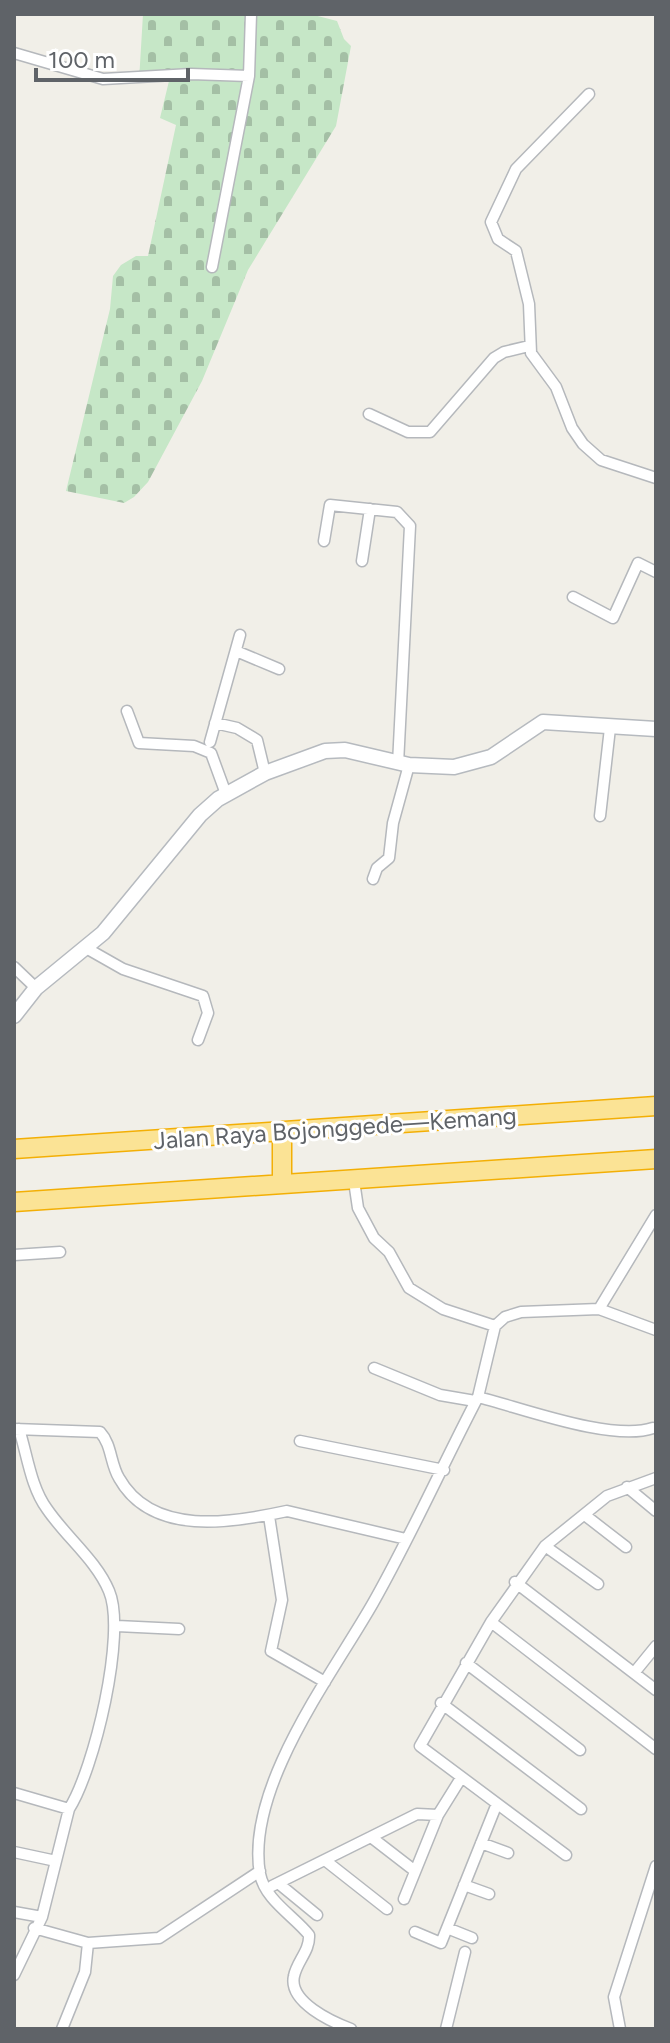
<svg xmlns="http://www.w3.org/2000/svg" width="670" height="2043" viewBox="0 0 670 2043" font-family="Figtree,sans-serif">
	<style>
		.cemetery { fill: url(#cemetery-stones) }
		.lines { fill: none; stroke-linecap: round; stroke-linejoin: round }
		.street-casing { stroke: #b5b8bc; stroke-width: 13 }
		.secondary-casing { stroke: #b6babf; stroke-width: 17 }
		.highway-casing { stroke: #f3af05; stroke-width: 21 }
		.street { stroke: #fff; stroke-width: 10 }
		.secondary { stroke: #fff; stroke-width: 14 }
		.highway { stroke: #fbe395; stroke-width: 18 }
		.labels { text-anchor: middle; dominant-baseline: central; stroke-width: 6; stroke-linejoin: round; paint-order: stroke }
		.street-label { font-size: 24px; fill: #5f6368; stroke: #fff }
	</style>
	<defs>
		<pattern id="cemetery-stones" width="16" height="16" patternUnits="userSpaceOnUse" patternTransform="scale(2)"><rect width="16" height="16" fill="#c6e7c7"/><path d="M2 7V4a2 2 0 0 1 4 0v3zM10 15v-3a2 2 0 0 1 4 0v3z" fill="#a4bfa5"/></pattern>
	</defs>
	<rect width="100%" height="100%" fill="#f1efe8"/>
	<!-- cemetery -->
	<path class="cemetery" d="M143,14h167l27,7 7,18 7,7 -15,80 -88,144 -46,111 -54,101 -14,15 -10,6 -58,-12 44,-182 3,-33 8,-11 15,-9h12l28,-131 -16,-7 9,-37h-30z"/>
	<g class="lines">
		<defs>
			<path id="street" d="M14,53l89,26 88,-5 58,2 2,-62
				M589,94l-73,75 -25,53 7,17 18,12 13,53 2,49 25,34 16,41 11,16 18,16 55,18
				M212,267l37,-191
				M369,414l39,18h22l64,-74 10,-6 25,-6
				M324,541l6,-36 67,7 13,14 -12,238
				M362,561l8,-52
				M573,597l40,21 25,-55 18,9
				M236,651l43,18
				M127,711l12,32 55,3 17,7 15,41
				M215,723l22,5 20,12 8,33
				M210,742l30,-107
				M600,816l10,-88
				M373,879l4,-11 12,-10 4,-35 16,-58
				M86,948l37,21 80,27 5,17 -10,27
				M14,967l22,21
				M354,1181l4,27 16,30 15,14 20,36 34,21 52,17
				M14,1255l46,-3
				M599,1309l57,-94
				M374,1368l66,27 35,6
				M653,1428c-41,14 -131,-20 -175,-31l17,-71 10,-9 16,-5 78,-3 57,21
				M14,1429l86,3c12,13 10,31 19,46 33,59 113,45 168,33l119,28
				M19,1429c8,25 12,59 28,80 19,28 49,51 62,82 18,42 -15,179 -40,218
				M300,1441l144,29
				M627,1487l29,24
				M269,1516l13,84 -11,51 54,31
				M586,1516l40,31
				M545,1546l53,38
				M515,1582l141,108
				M491,1622l165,127
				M117,1626l62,3
				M466,1663l114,87
				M634,1673l22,-27
				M441,1703l140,106
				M14,1793l55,16 -27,108 -28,58
				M371,1837l44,34
				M481,1843l27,10
				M14,1852l42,9
				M566,1855l-146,-109 71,-124 54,-76 62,-50 49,-18
				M326,1861l61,48
				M278,1883l39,32
				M464,1885l25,9
				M272,1886l145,-72 21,1 23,-37
				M404,1899l34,-84
				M14,1912l28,5
				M34,1928l54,15 -3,29 -23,57
				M447,1928l25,10
				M415,1932l26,11 55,-137
				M88,1943l71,-5 101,-67
				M351,2029c-19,-7 -63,-27 -57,-53 3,-15 16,-25 15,-41 -15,-19 -44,-35 -49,-61 -15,-86 72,-199 113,-271 38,-67 69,-137 105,-206
				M446,2029l19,-77
				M620,2029l-6,-32 42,-131"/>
			<path id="secondary" d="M14,1016l22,-28 67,-55 97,-118 18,-16 47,-26 60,-22 20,-1 64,15 45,2 37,-10 52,-35 113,7"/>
			<path id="highway" d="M14,1149l642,-43
				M282,1184v-53
				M14,1202l642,-43"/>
		</defs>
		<!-- street casing -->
		<use href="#street" class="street-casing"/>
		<!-- secondary casing -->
		<use href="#secondary" class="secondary-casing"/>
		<!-- highway casing -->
		<use href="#highway" class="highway-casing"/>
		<!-- street -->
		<use href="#street" class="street"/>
		<!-- secondary -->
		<use href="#secondary" class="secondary"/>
		<!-- highway -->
		<use href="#highway" class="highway"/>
	</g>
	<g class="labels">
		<!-- street labels -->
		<g class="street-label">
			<text transform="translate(335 1128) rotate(-4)">Jalan Raya Bojonggede—Kemang</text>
		</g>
	</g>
	<!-- border -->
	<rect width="670" height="2043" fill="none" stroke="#5f6368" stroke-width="32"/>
	<!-- scale -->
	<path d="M36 68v12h152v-12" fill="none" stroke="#5f6368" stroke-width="4"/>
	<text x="48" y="68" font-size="24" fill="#5f6368" stroke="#ffffff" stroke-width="6" paint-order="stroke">100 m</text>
</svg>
